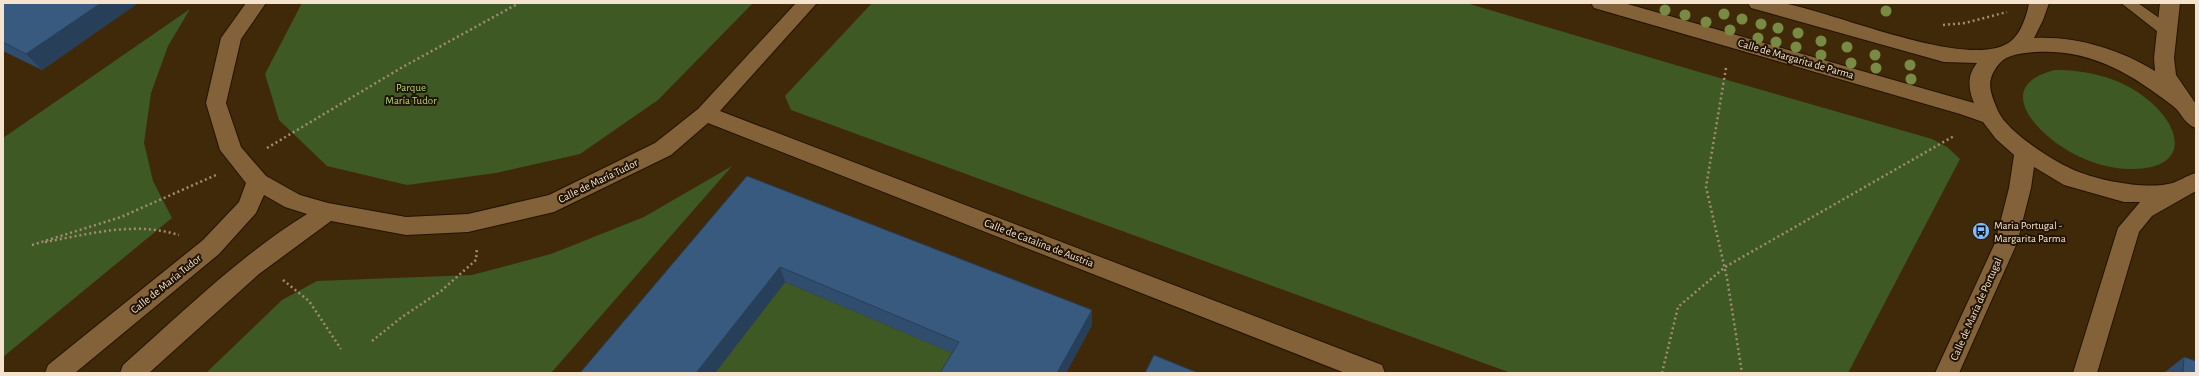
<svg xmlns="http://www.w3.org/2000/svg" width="2199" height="376" viewBox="0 0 2199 376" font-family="'Alegreya Sans',sans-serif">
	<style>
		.green { fill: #3f5925 }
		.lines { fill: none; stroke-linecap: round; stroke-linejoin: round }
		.lane-casing { stroke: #231300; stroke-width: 2 }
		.street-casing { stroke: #231300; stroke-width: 2 }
		.path { stroke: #a28d72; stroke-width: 2.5; stroke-dasharray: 2 3; stroke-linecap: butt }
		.lane { fill: #836239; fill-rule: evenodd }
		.street { fill: #836239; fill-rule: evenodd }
		.tree { fill: #798a44 }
		.wall { fill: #304d6d }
		.shaded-wall { fill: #273f59 }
		.building { fill: #385a7f; stroke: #273f59 }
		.labels { text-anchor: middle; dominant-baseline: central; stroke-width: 4; stroke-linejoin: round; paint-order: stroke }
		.street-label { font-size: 11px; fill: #f6e3cd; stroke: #211404 }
		.park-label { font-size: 11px; fill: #a7d976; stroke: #211404 }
		.poi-label { font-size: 11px; fill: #f6e3cd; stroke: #211404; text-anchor: start }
	</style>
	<rect width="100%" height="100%" fill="#402908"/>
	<!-- green -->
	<path class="green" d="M302,3h451l-95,97 -78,54 -84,19 -89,12 -80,-19 -48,-46 -14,-46z
		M872,3h594l240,71 226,65 15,8 13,12 -112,214h-337l-720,-263 -6,-14z
		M190,9l-22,37 -17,47 -7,50 9,38 19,37 -169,139v-219z
		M2055,70c31,0 63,7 88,26 40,29 49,74 -13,73 -20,0 -41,-7 -58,-16 -35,-19 -81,-67 -17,-83z
		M732,166l-181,207h-345l76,-73 35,-19 155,-6 79,-21 93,-37z
		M785,282l177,75 -11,16h-236z"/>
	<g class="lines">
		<defs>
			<path id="lane" d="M2121,3h17l34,24 3,4 -3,4 -5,1 -5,-1z"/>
			<path id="street" d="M246,3h20l-25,36 -15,64 15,44 25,29 34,19 28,8 78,14 62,-3 81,-19 106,-52 43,-34 98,-106h21l-97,108 662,254 3,8h-40l-637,-250 -37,32 -117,57 -86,20 -62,3 -75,-14 -72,53 -110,99h-29l3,-8c59,-52 116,-109 184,-151l-22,-7 -21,-12 -8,18 -37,41 -144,119h-30l3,-8 155,-125 36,-38 7,-19 -26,-33 -14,-47 15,-65z
				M1591,3h33l350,100c-6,-14 -7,-28 3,-40l-33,-1 -193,-54 -3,-5c11,0 23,-1 34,0 48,7 190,70 229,38 10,-8 16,-26 18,-38h20l-6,17 -9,18c42,-2 85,11 121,33l-1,-13 6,-55h20l-6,55 2,17 20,29v24c-12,-4 -14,-15 -23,-22 -43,-33 -82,-57 -138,-54 -11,1 -28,2 -36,12 -14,17 -9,28 -1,47 9,21 59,53 81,61 23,9 65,17 89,12 9,-1 19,-9 28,-11v18l-44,25 -13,16 -42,141h-24l45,-145 22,-26h-16l-60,-17 -30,-18 -3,21 -14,55 -58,130h-24l60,-130 14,-55 5,-33 -18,-16 -13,-17 -23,-8 -366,-106z"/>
		</defs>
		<!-- lane casing -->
		<use href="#lane" class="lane-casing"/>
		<!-- street casing -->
		<use href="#street" class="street-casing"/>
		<!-- path -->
		<path class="path" d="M1943,25l22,-2 42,-11
			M1726,68l-20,119 21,91 15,95
			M267,148l134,-80 118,-65
			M45,242c45,-8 89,-21 134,-7
			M32,245l89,-28 95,-42
			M283,280l26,21 32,48
			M372,341l30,-24 39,-26 35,-31 1,-12
			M1662,373l16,-66 47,-40 229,-131"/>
		<!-- lane -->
		<use href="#lane" class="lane"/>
		<!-- street -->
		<use href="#street" class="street"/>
	</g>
	<!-- trees -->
	<g class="tree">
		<circle cx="1665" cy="10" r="5.5"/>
		<circle cx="1886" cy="11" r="5.5"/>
		<circle cx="1724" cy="14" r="5.5"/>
		<circle cx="1685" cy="15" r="5.5"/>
		<circle cx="1742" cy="19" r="5.5"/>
		<circle cx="1706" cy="22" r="5.5"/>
		<circle cx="1761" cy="24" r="5.5"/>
		<circle cx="1778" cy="28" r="5.5"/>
		<circle cx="1730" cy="30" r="5.5"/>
		<circle cx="1798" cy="33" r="5.5"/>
		<circle cx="1758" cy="38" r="5.5"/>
		<circle cx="1821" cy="41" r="5.5"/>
		<circle cx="1776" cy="42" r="5.5"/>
		<circle cx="1796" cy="47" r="5.5"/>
		<circle cx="1847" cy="47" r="5.5"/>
		<circle cx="1821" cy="55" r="5.5"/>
		<circle cx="1875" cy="55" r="5.5"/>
		<circle cx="1851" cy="63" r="5.5"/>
		<circle cx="1910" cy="65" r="5.5"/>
		<circle cx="1876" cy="68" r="5.5"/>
		<circle cx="1911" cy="79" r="5.5"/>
	</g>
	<!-- wall -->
	<path class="wall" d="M3,3h135l-96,67 -39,-19z
		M747,176l345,149 -26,48h-126l12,-20 -167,-71 -70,91h-135z
		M2184,357l12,16h-31v-1z"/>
	<!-- shaded-wall -->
	<path class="shaded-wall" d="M101,3h37l-96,67 -16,-16z
		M780,267l5,15 -70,91h-19z
		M1092,310v15l-26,48h-9z"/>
	<!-- building -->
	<path class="building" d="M3,3h98l-75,51 -23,-12z
		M747,176l345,134 -35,63h-117l19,-31 -179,-75 -84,106h-116z
		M1154,355l44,18h-53z
		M2184,357l12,4v12h-13z"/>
	<!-- icons -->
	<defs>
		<symbol id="bus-disc" viewBox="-11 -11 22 22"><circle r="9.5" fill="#82bcfa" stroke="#211404"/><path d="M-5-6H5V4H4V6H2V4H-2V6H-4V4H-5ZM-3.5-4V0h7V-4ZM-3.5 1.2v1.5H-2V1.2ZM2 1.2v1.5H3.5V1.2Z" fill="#111"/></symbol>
	</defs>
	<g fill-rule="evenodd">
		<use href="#bus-disc" x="1971" y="221" width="20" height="20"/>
	</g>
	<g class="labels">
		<!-- street labels -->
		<g class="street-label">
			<text transform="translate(1796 59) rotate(16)">Calle de Margarita de Parma</text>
			<text transform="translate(598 181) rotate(-26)">Calle de María Tudor</text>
			<text transform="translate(1039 243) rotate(21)">Calle de Catalina de Austria</text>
			<text transform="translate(166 284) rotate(-39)">Calle de María Tudor</text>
			<text transform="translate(1976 309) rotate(-66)">Calle de María de Portugal</text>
		</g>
		<!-- park labels -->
		<g class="park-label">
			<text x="411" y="87">Parque<tspan x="411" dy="13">María Tudor</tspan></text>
		</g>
		<!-- poi labels -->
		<g class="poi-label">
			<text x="1994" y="225">Maria Portugal -<tspan x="1994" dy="13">Margarita Parma</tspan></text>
		</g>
	</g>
	<!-- border -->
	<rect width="2199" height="376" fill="none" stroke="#f6e3cd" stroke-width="8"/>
</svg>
